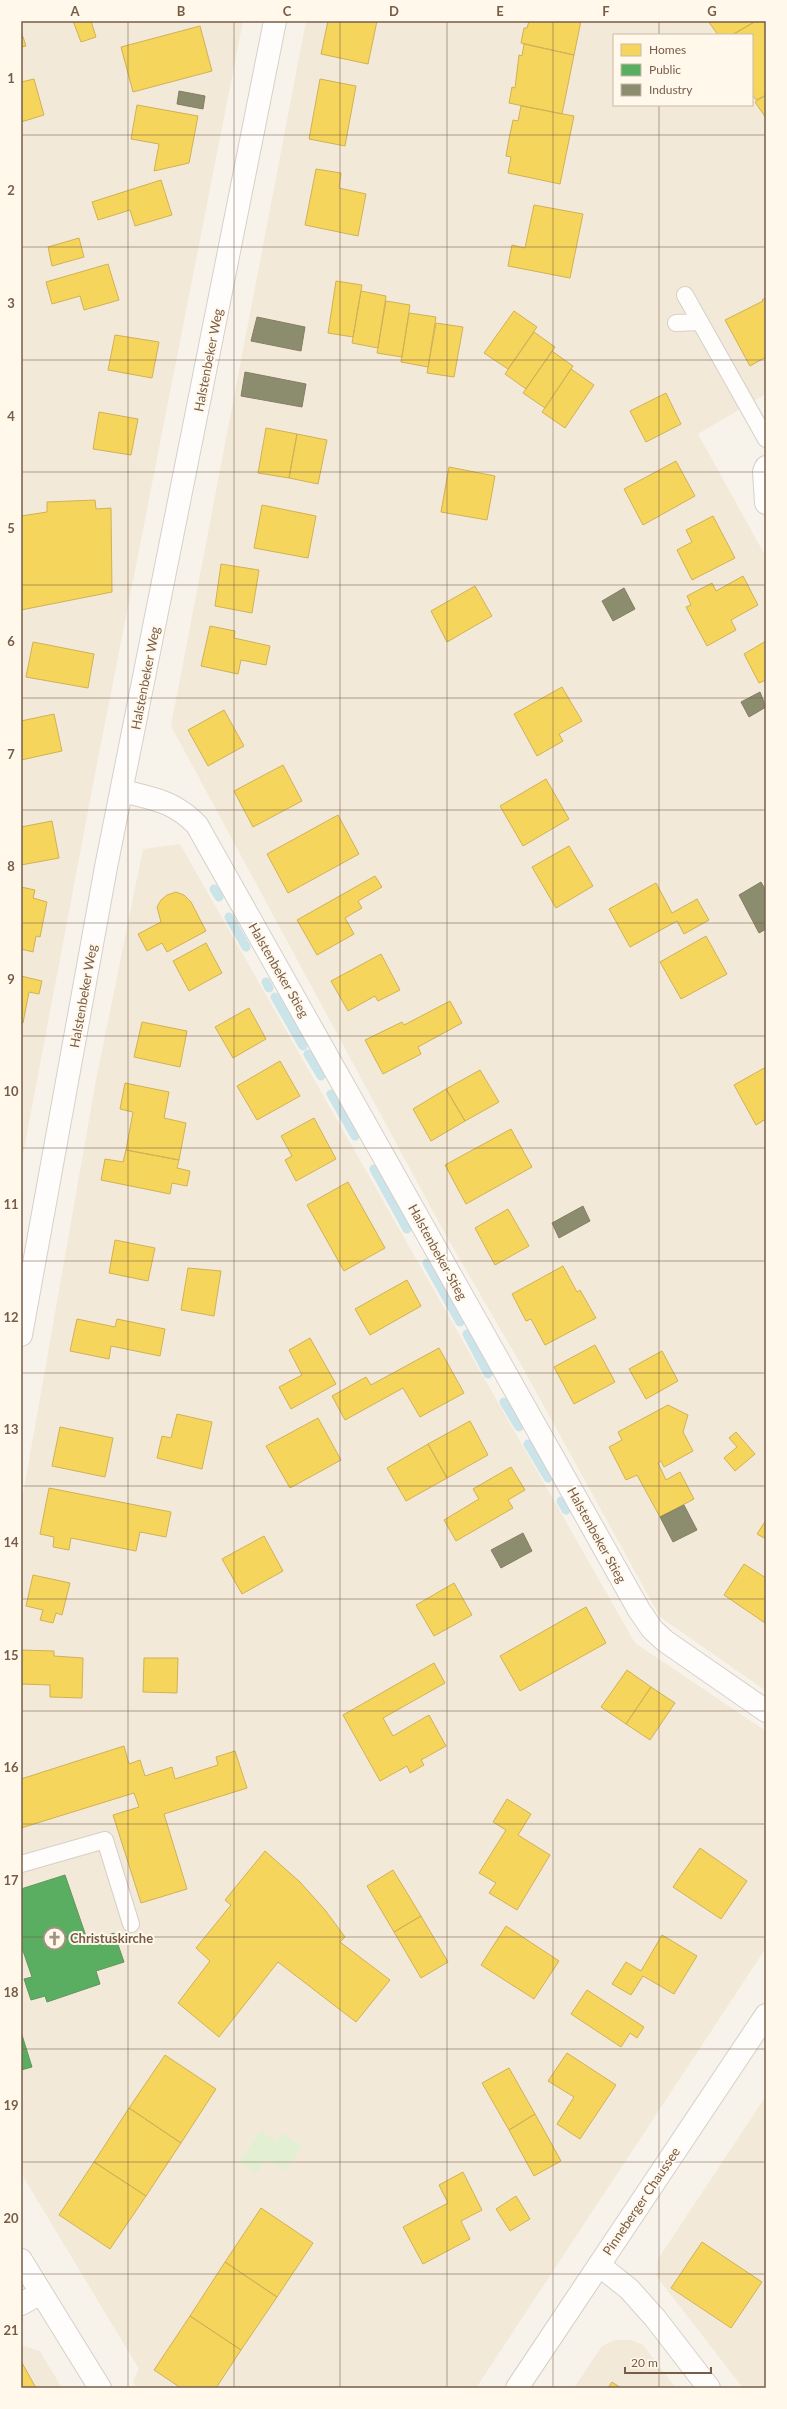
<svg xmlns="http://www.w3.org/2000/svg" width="787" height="2409" viewBox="0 0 787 2409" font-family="Lato,sans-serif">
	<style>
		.residential { fill: #f3e9d9; fill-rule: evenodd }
		.green { fill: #e2efd3 }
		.homes { fill: #f6d55c; stroke: #d0b156 }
		.public { fill: #5aae61; stroke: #63955a }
		.industry { fill: #8c8c6e; stroke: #867e63 }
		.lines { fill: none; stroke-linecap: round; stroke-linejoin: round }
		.stream { stroke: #cae4e9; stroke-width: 9 }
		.service-casing { stroke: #d6d0c8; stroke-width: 18 }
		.minor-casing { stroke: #d6d0c8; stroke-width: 24 }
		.secondary-casing { stroke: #d7cfc6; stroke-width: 24 }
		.service { stroke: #fefdfc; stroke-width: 16 }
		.minor { stroke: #fefdfc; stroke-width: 22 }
		.secondary { stroke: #fefdfc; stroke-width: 22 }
		.grid { fill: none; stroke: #775c48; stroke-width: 1; stroke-opacity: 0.55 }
		.labels { text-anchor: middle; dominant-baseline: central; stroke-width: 4; stroke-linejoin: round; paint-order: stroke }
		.street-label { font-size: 13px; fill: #775c48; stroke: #fff8eb }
		.poi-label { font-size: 13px; font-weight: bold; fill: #775c48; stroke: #fff8eb; text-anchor: start }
		.neatline { fill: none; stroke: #775c48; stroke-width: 1.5 }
		.grid-label { font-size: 13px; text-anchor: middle; font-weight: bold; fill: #775c48 }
	</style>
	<rect width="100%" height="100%" fill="#f7f3ea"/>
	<!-- residential -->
	<path class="residential" d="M21,21h222l-147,748 -75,396z
		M306,21h460v373l-68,40 68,123v1134l-106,-74 -136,-247 -80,-138 -273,-506zM614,35h138v70h-138z
		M180,844l455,799 131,88v217l-290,440h-339l-4,-6 6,-13 -118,-196v-667l75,-426 47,-231z
		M766,2096v292h-23l-86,-111 1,-18z
		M615,2340h16l12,5 33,43h-102l28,-42z
		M21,2345l19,6 22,37h-41z"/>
	<!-- green -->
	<path class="green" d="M261,2131l15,11 6,-9 20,14 -17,24 -18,-12 -11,14 -17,-11z"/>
	<!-- homes -->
	<path class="homes" d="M73,21h18l5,16 -15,5z
		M328,21h49l-9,43 -47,-10z
		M529,21h52l-7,34 -53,-12 3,-15h3z
		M708,21h48l-24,14h-14z
		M756,21h10v74l-10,5 -4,-6v-59h-20z
		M200,26l12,45 -79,21 -12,-45z
		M21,31l5,15 -5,1z
		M524,44l50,11 -12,59 -53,-11 3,-16 3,1 4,-33 3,1z
		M34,79l10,36 -23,7v-40z
		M320,79l36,7 -11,60 -36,-7z
		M766,95v23l-11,-16z
		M137,105l61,11 -9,47 -35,8 5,-27 -28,-5z
		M521,106l53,10 -14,68 -52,-11 3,-16 -5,-1 3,-17 4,-19 5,1z
		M316,169l25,4 -2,15 27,6 -8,42 -53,-11z
		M161,180l11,35 -37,11 -5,-16 -32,10 -6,-18z
		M534,205l49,9 -13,64 -62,-12 4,-21 13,3z
		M79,238l5,19 -32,9 -4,-19z
		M108,264l11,36 -35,10 -4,-14 -28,8 -6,-22z
		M336,281l26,4 -9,52 -25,-4z
		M361,291l25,5 -8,52 -26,-5z
		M766,297v60l-16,9 -25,-46 38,-19 -1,-1z
		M386,301l24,4 -8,52 -25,-4z
		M514,311l23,16 -29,42 -24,-16z
		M409,313l27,4 -8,50 -27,-5z
		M436,323l27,4 -9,50 -27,-4z
		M534,332l21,15 -29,42 -21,-15z
		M115,335l44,7 -7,36 -44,-8z
		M552,351l21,15 -28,42 -22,-15z
		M571,369l23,16 -29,43 -23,-16z
		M666,393l15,31 -35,18 -16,-31z
		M99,412l39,7 -7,36 -38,-6z
		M266,428l31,6 -8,44 -31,-5z
		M297,434l30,6 -9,44 -29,-6z
		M676,461l19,35 -52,29 -19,-36z
		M449,467l46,9 -8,44 -46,-8z
		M95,500l1,9 15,-1 1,84 -91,18v-94l26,-4v-10z
		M262,505l54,11 -8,42 -54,-10z
		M713,516l22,42 -43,22 -15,-30 15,-8 -6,-12z
		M221,564l38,6 -7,43 -37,-7z
		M743,576l15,29 -27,15 5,10 -29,16 -21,-39 5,-2 -4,-9 25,-13 4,8z
		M475,586l17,30 -45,26 -16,-31z
		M210,626l25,5 -1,7 36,8 -4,19 -25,-5 -3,14 -37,-8z
		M766,641v39l-7,3 -15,-29z
		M33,642l61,12 -6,34 -62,-11z
		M562,687l20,34 -23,13 4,7 -26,15 -23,-42z
		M224,710l20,36 -36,20 -20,-36z
		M54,714l8,37 -41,9v-39z
		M283,765l19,36 -49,26 -19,-36z
		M546,779l23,40 -46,27 -23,-40z
		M338,815l21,39 -71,39 -21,-39z
		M52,821l7,37 -38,7v-38z
		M569,846l24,40 -37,22 -24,-41z
		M375,876l7,11 -24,14 4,7 -17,10 9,16 -37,21 -20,-35z
		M656,883l16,30 25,-14 12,21 -25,14 -7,-13 -47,26 -21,-38z
		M21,887l14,3 -2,8 14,4 -7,35 -4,-1 -3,16 -12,-3z
		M176,892l8,3 7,7 15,29 -39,21 -5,-9 -15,8 -9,-17 23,-12 -4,-15 4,-7 6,-5z
		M706,936l21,38 -46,25 -21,-37z
		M206,943l16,30 -33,18 -16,-30z
		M381,954l19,36 -22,11 -3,-5 -27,15 -17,-30z
		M21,976l21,5 -3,13 -10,-2 -6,31h-2z
		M450,1001l12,22 -44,24 3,7 -38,20 -18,-34 37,-18 2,3z
		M249,1008l17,31 -33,19 -18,-31z
		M142,1022l45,9 -7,36 -46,-10z
		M280,1061l20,35 -43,24 -20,-34z
		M766,1067v52l-10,6 -22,-40z
		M480,1070l19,32 -34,19 -19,-32z
		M125,1083l44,9 -5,26 22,5 -7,37 -53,-10 7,-38 -13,-3z
		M446,1089l19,32 -34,20 -18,-32z
		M314,1118l22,41 -40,22 -11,-21 7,-4 -11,-20z
		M511,1129l21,38 -66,37 -21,-39z
		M126,1150l53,10 -2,8 13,3 -3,15 -15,-3 -2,11 -69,-14 4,-21 18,3z
		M348,1182l37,66 -41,23 -37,-66z
		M508,1209l21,37 -34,19 -20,-37z
		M115,1240l40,8 -7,33 -39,-8z
		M563,1266l14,26 3,-2 16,28 -51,27 -14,-26 -5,2 -14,-27z
		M188,1268l33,3 -7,45 -33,-6z
		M407,1280l14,26 -51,29 -15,-26z
		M77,1319l38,8 2,-8 48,10 -5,27 -49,-10 -2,13 -39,-8z
		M310,1338l26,46 -45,25 -12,-22 23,-12 -13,-25z
		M595,1345l20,37 -41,22 -20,-37z
		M439,1348l25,45 -44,24 -17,-29 -58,32 -13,-24 34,-19 5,8z
		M662,1351l16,30 -32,18 -17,-30z
		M668,1405l20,10 -5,17 10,19 -29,16 -3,-6 -3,2 8,17 14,-8 14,27 -34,18 -23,-42 -11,5 -17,-33 13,-7 -4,-8z
		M177,1414l35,8 -10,47 -45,-11 5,-22 9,2z
		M318,1418l23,42 -51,28 -24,-42z
		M470,1421l18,34 -41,23 -19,-34z
		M60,1427l53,11 -8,39 -53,-11z
		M736,1432l19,22 -20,17 -11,-13 13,-11 -8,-9z
		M428,1444l19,34 -41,23 -19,-33z
		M511,1467l14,23 -17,10 5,8 -57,33 -12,-21 35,-21 -6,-10z
		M49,1488l122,24 -5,25 -26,-5 -4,19 -65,-13 -2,12 -16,-3 1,-10 -14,-3z
		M766,1520v19l-9,-5z
		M264,1536l19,35 -41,23 -20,-35z
		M744,1564l22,14 -1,45 -41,-28z
		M33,1575l37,8 -8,32 -6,-2 -3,10 -13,-3 3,-10 -17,-4z
		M454,1583l18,32 -38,21 -18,-31z
		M586,1607l20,36 -86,48 -20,-35z
		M21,1650l33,1v5l29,2 -1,40 -32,-1v-12l-29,-1z
		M144,1658h34l-1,35 -34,-1z
		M434,1663l11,20 -62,35 10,18 36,-21 17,31 -25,14 3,5 -14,8 -3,-7 -27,15 -37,-66z
		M627,1670l24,17 -25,37 -25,-17z
		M651,1687l24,16 -25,37 -24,-16z
		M124,1746l5,18 11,-4 5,16 27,-9 3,12 43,-14 -2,-8 19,-6 12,37 -83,26 23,75 -46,14 -28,-88 26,-8 -5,-14 -113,35v-49z
		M507,1799l24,15 -13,21 32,20 -33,55 -28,-17 7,-10 -17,-10 27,-43 -13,-8z
		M700,1848l47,33 -26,38 -48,-32z
		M265,1851l35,31 25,28 20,27 -5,5 50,38 -34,42 -78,-60 -59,75 -41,-34 32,-42 -14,-13 35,-43 -6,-5z
		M393,1870l28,46 -27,16 -27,-46z
		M421,1916l27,46 -27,16 -27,-46z
		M506,1926l53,35 -25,38 -53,-34z
		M662,1935l35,21 -23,38 -31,-18 -12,19 -19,-11 14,-22 15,9z
		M587,1990l57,37 -7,11 -7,-5 -9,14 -50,-33z
		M567,2053l49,32 -36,54 -23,-15 17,-27 -26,-16z
		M165,2055l51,34 -35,54 -52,-35z
		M509,2068l26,46 -26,16 -27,-47z
		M129,2108l52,35 -35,53 -52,-34z
		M535,2114l26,47 -27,15 -25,-46z
		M94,2162l52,34 -36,53 -51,-34z
		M463,2172l19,38 -21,11 9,18 -47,25 -20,-37 45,-24 -9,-18z
		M516,2196l14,23 -20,12 -14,-22z
		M261,2208l52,35 -36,54 -52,-35z
		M702,2242l60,40 -31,46 -60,-40z
		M225,2262l52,35 -36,53 -51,-34z
		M190,2316l51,34 -25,38h-35l-27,-18z
		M21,2361l15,27h-15z
		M612,2382l9,6h-13z"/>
	<!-- public -->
	<path class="public" d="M65,1875l23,67 26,-9 10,29 -28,9 4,13 -53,18 -2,-6 -14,4 -7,-21 8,-2 -11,-32v-56z
		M21,2032l11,35 -11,3z"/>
	<!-- industry -->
	<path class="industry" d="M179,91l26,5 -2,13 -26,-5z
		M257,317l48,10 -4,24 -50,-10z
		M245,372l61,12 -4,23 -61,-11z
		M624,588l11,21 -22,12 -11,-20z
		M760,692l6,15 -17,10 -8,-15z
		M761,882l5,9v38l-7,4 -20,-38z
		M583,1206l7,15 -31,17 -7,-15z
		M684,1505l13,25 -24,12 -13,-25z
		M523,1533l9,18 -31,17 -10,-18z"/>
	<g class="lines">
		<!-- stream -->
		<path class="stream" d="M214,889l5,8
			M229,917l17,30
			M266,982l3,6
			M275,997l28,49
			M308,1054l13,22
			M331,1094l24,42
			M374,1169l33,60
			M427,1263l33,59
			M467,1334l21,40
			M504,1402l15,25
			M528,1444l20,34
			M561,1501l5,9"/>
		<defs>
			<path id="service" d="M685,295l81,144
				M676,323l23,-1
				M21,1864l84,-24 26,84"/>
			<path id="minor" d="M766,467l-2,5 2,31
				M123,791c31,8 51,10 74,34l442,785 13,19 13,12 101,70
				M21,1335l85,-468 169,-846
				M21,2260l79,128
				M599,2265l30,24 26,29 54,70
				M21,2304l20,-11"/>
			<path id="secondary" d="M517,2388l249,-373"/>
		</defs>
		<!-- service casing -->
		<use href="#service" class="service-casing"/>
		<!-- minor casing -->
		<use href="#minor" class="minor-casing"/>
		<!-- secondary casing -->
		<use href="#secondary" class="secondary-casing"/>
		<!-- service -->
		<use href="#service" class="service"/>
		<!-- minor -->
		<use href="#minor" class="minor"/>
		<!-- secondary -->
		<use href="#secondary" class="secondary"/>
	</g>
	<!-- grid -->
	<path class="grid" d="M128,21v2367M234,21v2367M340,21v2367M447,21v2367M553,21v2367M659,21v14M659,105v2283M21,135h745M21,247h745M21,360h745M21,472h745M21,585h745M21,698h745M21,810h745M21,923h745M21,1036h745M21,1148h745M21,1261h745M21,1373h745M21,1486h745M21,1599h745M21,1711h745M21,1824h745M21,1937h745M21,2049h745M21,2162h745M21,2274h745"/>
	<!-- icons -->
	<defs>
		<symbol id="church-ring" viewBox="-11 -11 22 22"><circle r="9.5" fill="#fff8eb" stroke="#a49181" stroke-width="1.5"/><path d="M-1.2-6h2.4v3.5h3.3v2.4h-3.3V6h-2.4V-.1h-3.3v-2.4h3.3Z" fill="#a49181"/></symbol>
	</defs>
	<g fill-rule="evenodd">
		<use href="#church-ring" x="42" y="1926" width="25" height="25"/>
	</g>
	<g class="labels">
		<!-- street labels -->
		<g class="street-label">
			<text transform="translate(208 360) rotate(-79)">Halstenbeker Weg</text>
			<text transform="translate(145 678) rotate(-79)">Halstenbeker Weg</text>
			<text transform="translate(279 970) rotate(60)">Halstenbeker Stieg</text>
			<text transform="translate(83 996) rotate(-80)">Halstenbeker Weg</text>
			<text transform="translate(438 1252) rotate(61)">Halstenbeker Stieg</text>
			<text transform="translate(597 1535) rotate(61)">Halstenbeker Stieg</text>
			<text transform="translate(641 2201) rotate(-56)">Pinneberger Chaussee</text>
		</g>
		<!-- poi labels -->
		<g class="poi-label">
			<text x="70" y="1938">Christuskirche</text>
		</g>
	</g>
	<!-- border -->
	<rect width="787" height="2409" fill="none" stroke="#fff8eb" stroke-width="44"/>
	<!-- legend -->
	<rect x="613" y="34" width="140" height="72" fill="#fff8eb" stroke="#c9baaa"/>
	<rect x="621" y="44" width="20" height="12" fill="#f6d55c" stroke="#c9baaa"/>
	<text x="649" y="54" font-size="12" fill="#775c48">Homes</text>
	<rect x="621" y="64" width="20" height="12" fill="#5aae61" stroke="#c9baaa"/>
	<text x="649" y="74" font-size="12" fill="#775c48">Public</text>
	<rect x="621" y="84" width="20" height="12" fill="#8c8c6e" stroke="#c9baaa"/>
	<text x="649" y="94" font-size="12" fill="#775c48">Industry</text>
	<!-- scale -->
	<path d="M625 2367v6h86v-6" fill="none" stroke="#775c48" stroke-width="2"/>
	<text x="631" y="2367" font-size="12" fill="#775c48" stroke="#fff8eb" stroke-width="3" paint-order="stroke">20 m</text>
	<rect x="22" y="22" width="743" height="2365" class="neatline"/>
	<g class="grid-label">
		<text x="75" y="16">A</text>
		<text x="181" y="16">B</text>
		<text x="287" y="16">C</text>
		<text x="394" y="16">D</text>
		<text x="500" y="16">E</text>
		<text x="606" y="16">F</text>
		<text x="712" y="16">G</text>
		<text x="11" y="83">1</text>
		<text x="11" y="195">2</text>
		<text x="11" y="308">3</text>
		<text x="11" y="421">4</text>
		<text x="11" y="533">5</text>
		<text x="11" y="646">6</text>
		<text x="11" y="759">7</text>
		<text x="11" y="871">8</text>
		<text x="11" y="984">9</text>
		<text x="11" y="1096">10</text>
		<text x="11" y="1209">11</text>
		<text x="11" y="1322">12</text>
		<text x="11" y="1434">13</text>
		<text x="11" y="1547">14</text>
		<text x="11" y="1660">15</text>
		<text x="11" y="1772">16</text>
		<text x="11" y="1885">17</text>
		<text x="11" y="1997">18</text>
		<text x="11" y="2110">19</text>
		<text x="11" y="2223">20</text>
		<text x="11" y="2335">21</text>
	</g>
</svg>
